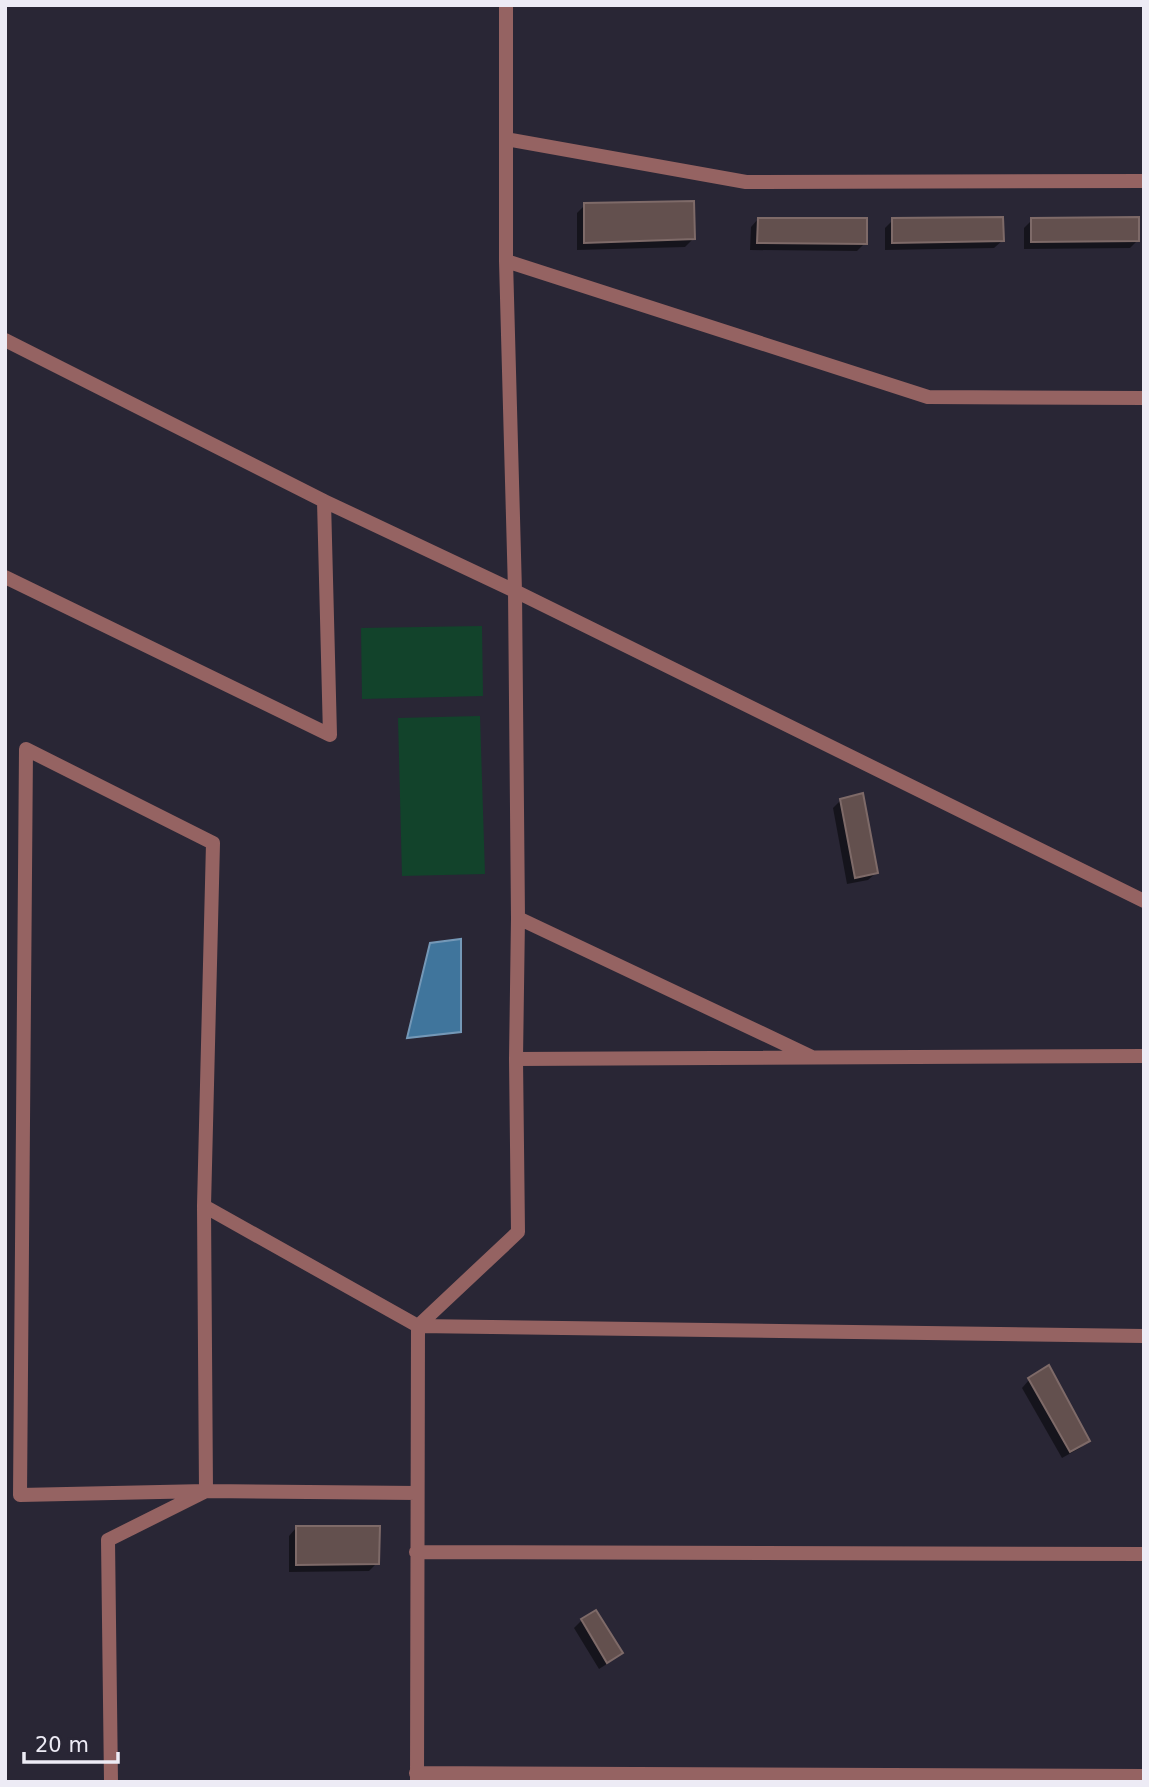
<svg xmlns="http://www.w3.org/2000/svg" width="1149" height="1787" viewBox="0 0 1149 1787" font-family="'DejaVu Sans',sans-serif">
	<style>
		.green { fill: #12432b }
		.water { fill: #40759c; stroke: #7498b7; stroke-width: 2 }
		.shadow { fill: #0007 }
		.building { fill: #63504e; stroke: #7e6a68; stroke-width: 2 }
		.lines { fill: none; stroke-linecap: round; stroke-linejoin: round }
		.lane { stroke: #956362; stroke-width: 14 }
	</style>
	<rect width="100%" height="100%" fill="#292635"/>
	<!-- green -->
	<path class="green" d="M482,626l1,70 -121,3 -1,-71z
		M480,716l5,158 -83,2 -4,-158z"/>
	<!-- water -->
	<path class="water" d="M461,939v93l-54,6 23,-95z"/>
	<!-- shadow -->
	<path class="shadow" d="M585,205l108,34 -8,8 -108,3v-37z
		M758,219l107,24 -8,8 -107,-1 1,-23z
		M893,220l109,21 -8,7 -109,2v-22z
		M1032,220l106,20 -8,8 -106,1v-21z
		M841,800l35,73 -8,7 -21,4 -14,-76z
		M1029,1380l59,60 -8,8 -18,10 -40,-70z
		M296,1528l81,35 -8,8 -80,1v-36z
		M582,1620l39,32 -8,8 -14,9 -25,-41z"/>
	<!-- building -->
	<path class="building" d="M694,201l1,38 -111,4v-40z
		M1003,217l1,24 -112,2v-25z
		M1139,217v24l-108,1v-24z
		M758,218h109v26l-110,-1z
		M863,793l15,80 -23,5 -15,-79z
		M1049,1365l41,76 -20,11 -42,-74z
		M296,1526h84l-1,38 -83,1z
		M596,1610l27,43 -16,10 -26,-44z"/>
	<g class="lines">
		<!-- lane -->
		<path class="lane" d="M506,139l240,43 398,-1
			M506,261l422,136 216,1
			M5,340l319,161 6,234 -325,-158
			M324,501l191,90 629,310
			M518,918l294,139
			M516,1059l628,-3
			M417,1493l-211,-2 -186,4 6,-746 187,94 -9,363 214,120 726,10
			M416,1552l728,2
			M416,1773l728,3
			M111,1782l-3,-242 98,-49 -2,-285
			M417,1782l1,-456 100,-94 -2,-173 2,-141 -3,-327 -9,-330v-256"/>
	</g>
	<!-- border -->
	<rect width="1149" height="1787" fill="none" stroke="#edebf5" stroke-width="14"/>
	<!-- scale -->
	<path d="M24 1752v10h94v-10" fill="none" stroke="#edebf5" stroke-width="3.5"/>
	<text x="35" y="1752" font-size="21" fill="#edebf5" stroke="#292635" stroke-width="5" paint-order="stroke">20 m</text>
</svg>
